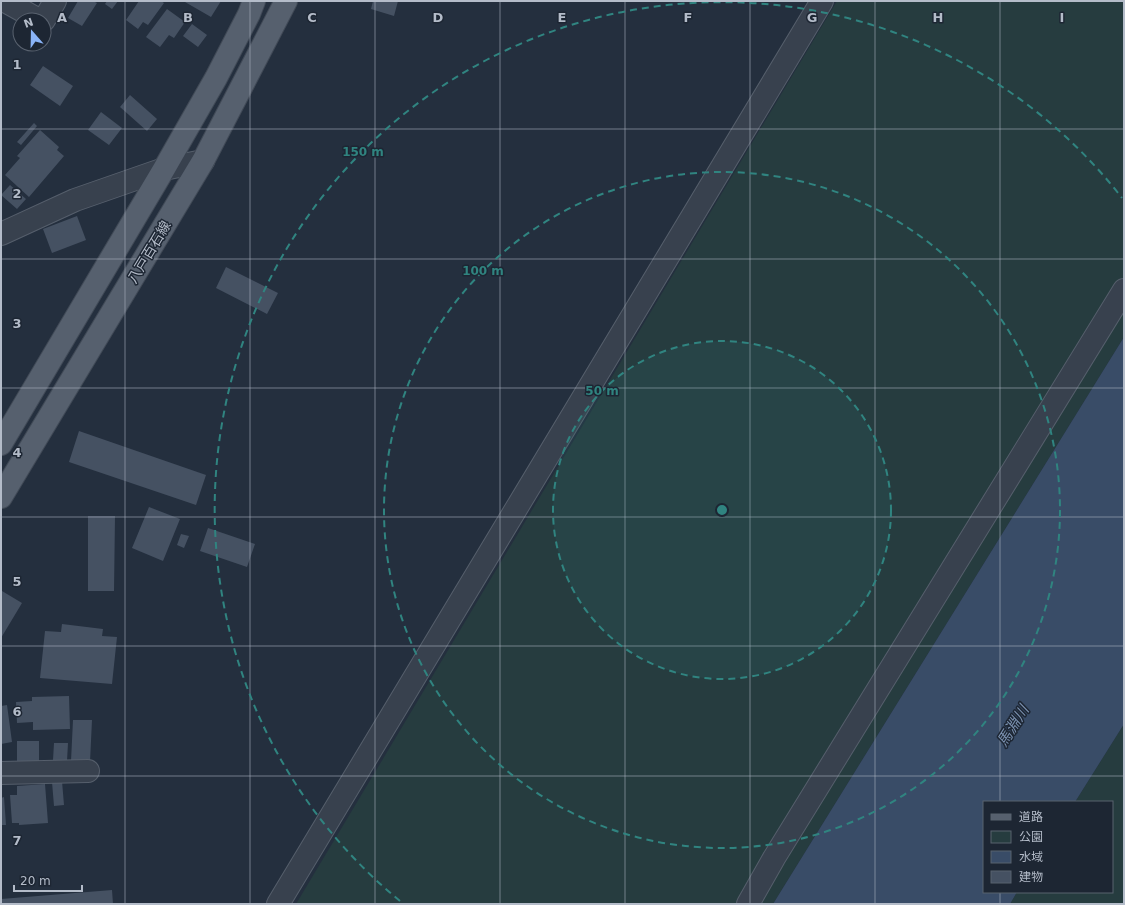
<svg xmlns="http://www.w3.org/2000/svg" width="1125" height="905" viewBox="0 0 1125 905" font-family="'DejaVu Sans','Noto Sans JP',sans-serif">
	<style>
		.green { fill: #263c3f }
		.water { fill: #394c67 }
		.building { fill: #455162 }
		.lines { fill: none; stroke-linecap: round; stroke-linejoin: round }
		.minor-casing { stroke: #565f6c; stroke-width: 24 }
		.major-casing { stroke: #414a57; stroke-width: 24 }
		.minor { stroke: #38414e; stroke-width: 22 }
		.major { stroke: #56606e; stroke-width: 22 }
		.grid { fill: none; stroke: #b4bcc9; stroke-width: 1; stroke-opacity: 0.55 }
		.ring { fill: none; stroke: #308480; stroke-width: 2; stroke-dasharray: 7 5 }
		.labels { text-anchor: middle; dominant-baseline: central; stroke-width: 3; stroke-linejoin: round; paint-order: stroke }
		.street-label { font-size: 14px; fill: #b4bcc9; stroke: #1d2633 }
		.water-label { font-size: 15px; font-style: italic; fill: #7c92b1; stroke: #1d2633 }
		.grid-label { font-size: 13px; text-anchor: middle; font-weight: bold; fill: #b4bcc9; stroke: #1d2633; stroke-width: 3; stroke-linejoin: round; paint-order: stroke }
		.centre { fill: #308480; stroke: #1d2633; stroke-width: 2 }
		.ring-label { font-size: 12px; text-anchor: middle; font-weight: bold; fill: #308480; stroke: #1d2633; stroke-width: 3; stroke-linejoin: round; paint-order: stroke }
	</style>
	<rect width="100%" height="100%" fill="#242f3e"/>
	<!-- green -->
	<path class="green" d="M837,1h287v336l-351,567h-477z
		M1124,724v180h-114l7,-12h95v-90h-37z"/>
	<!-- water -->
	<path class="water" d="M1124,337v387l-49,78h-91v90h33l-7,12h-237z"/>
	<!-- building -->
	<path class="building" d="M78,1h15l4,2 -15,23 -14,-8z
		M107,1h11l-6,8 -7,-5z
		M139,1h22l3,2 -16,22 -5,-3 -5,7 -12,-9z
		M186,1h35l-10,16 -26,-15z
		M373,1h25l-4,15 -23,-7z
		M167,9l18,13 -11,16 -5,-3 -9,12 -14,-10z
		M192,24l15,11 -9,12 -15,-11z
		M43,66l30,20 -13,20 -30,-21z
		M130,95l27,24 -10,12 -27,-24z
		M101,112l21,16 -13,17 -21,-15z
		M34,123l3,3 -16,19 -4,-3z
		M40,130l19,17 -2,3 7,6 -35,41 -24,-22 15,-17 -3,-2z
		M10,185l16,14 -9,10 -16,-14z
		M77,216l9,24 -34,13 -9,-24z
		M226,267l52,26 -11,21 -51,-26z
		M79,431l127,44 -10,30 -127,-43z
		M149,507l31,12 -17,42 -31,-13z
		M88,516h27l-1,75h-26z
		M208,528l47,16 -8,23 -47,-16z
		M181,534l8,2 -5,12 -7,-3z
		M2,591l20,12 -21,35v-45z
		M62,624l41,5 -1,7 15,1 -5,47 -72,-6 5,-47 16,1z
		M69,696l1,33 -37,1v-8l-16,1 -1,-21 16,-1v-4z
		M7,705l5,37 -11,2v-38z
		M73,720h19l-2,42 -19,-1z
		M17,741h22v21h-22z
		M54,743h14l-1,18 -14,-1z
		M62,781l2,24 -10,1 -2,-24z
		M45,784l3,39 -29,2v-2h-7l-2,-28h7v-9z
		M4,797l2,28h-5v-27z
		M112,890l1,14h-112v-5z"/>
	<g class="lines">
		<defs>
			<path id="minor" d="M5,1l34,19
				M44,20l11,-19
				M1,234l74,-34 89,-31 39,-8
				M1,773l87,-2
				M278,904l544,-903
				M748,904l26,-46 350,-568"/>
			<path id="major" d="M1,444l163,-275 52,-91 33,-64 5,-13
				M1,497l202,-336 83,-160"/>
		</defs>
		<!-- minor casing -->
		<use href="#minor" class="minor-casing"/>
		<!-- major casing -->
		<use href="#major" class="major-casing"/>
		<!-- minor -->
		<use href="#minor" class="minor"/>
		<!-- major -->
		<use href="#major" class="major"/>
	</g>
	<!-- grid -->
	<path class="grid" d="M125,1v903M250,1v903M375,1v903M500,1v903M625,1v903M750,1v903M875,1v903M1000,1v801M1,129h1123M1,259h1123M1,388h1123M1,517h1123M1,646h1123M1,776h1123M1000,892v12"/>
	<!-- distance rings -->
	<circle cx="722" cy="510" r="169" fill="#308480" fill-opacity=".12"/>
	<g class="ring">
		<circle cx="722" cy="510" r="169"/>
		<circle cx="722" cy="510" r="338"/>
		<path d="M400 901A507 507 0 1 1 1122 198"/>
	</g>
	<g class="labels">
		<!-- street labels -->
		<g class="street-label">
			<text transform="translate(149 252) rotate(-59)">八戸百石線</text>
		</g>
		<!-- water labels -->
		<g class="water-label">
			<text transform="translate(1013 726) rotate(-58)">馬淵川</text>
		</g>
	</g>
	<g class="grid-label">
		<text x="62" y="22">A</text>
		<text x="188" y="22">B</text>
		<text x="312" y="22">C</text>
		<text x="438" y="22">D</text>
		<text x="562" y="22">E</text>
		<text x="688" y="22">F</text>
		<text x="812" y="22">G</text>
		<text x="938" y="22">H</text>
		<text x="1062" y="22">I</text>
		<text x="17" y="69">1</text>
		<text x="17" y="198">2</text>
		<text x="17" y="328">3</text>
		<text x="17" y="457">4</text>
		<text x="17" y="586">5</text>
		<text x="17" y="716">6</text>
		<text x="17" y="845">7</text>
	</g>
	<circle cx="722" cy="510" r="6" class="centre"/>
	<g class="ring-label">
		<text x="363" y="156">150 m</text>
		<text x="483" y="275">100 m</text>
		<text x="602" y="395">50 m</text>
	</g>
	<!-- border -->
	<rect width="1125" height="905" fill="none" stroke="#b4bcc9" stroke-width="4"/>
	<!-- legend -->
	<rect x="983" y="801" width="130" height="92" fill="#1d2633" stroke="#59626f"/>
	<rect x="991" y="814" width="20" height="6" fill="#56606e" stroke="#59626f"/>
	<text x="1019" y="821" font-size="12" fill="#b4bcc9">道路</text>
	<rect x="991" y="831" width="20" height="12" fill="#263c3f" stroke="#59626f"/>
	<text x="1019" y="841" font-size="12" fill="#b4bcc9">公園</text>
	<rect x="991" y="851" width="20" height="12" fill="#394c67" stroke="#59626f"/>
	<text x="1019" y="861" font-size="12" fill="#b4bcc9">水域</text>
	<rect x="991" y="871" width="20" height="12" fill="#455162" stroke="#59626f"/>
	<text x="1019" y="881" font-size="12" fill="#b4bcc9">建物</text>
	<!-- north arrow -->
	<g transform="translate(32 32) rotate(340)"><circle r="19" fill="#1d2633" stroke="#59626f"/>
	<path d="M0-3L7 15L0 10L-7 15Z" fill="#8ab4f8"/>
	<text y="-6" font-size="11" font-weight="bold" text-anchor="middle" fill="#b4bcc9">N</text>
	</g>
	<!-- scale -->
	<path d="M14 885v6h68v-6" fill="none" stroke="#b4bcc9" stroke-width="2"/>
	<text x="20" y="885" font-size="12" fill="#b4bcc9" stroke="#1d2633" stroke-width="3" paint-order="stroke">20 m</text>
</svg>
